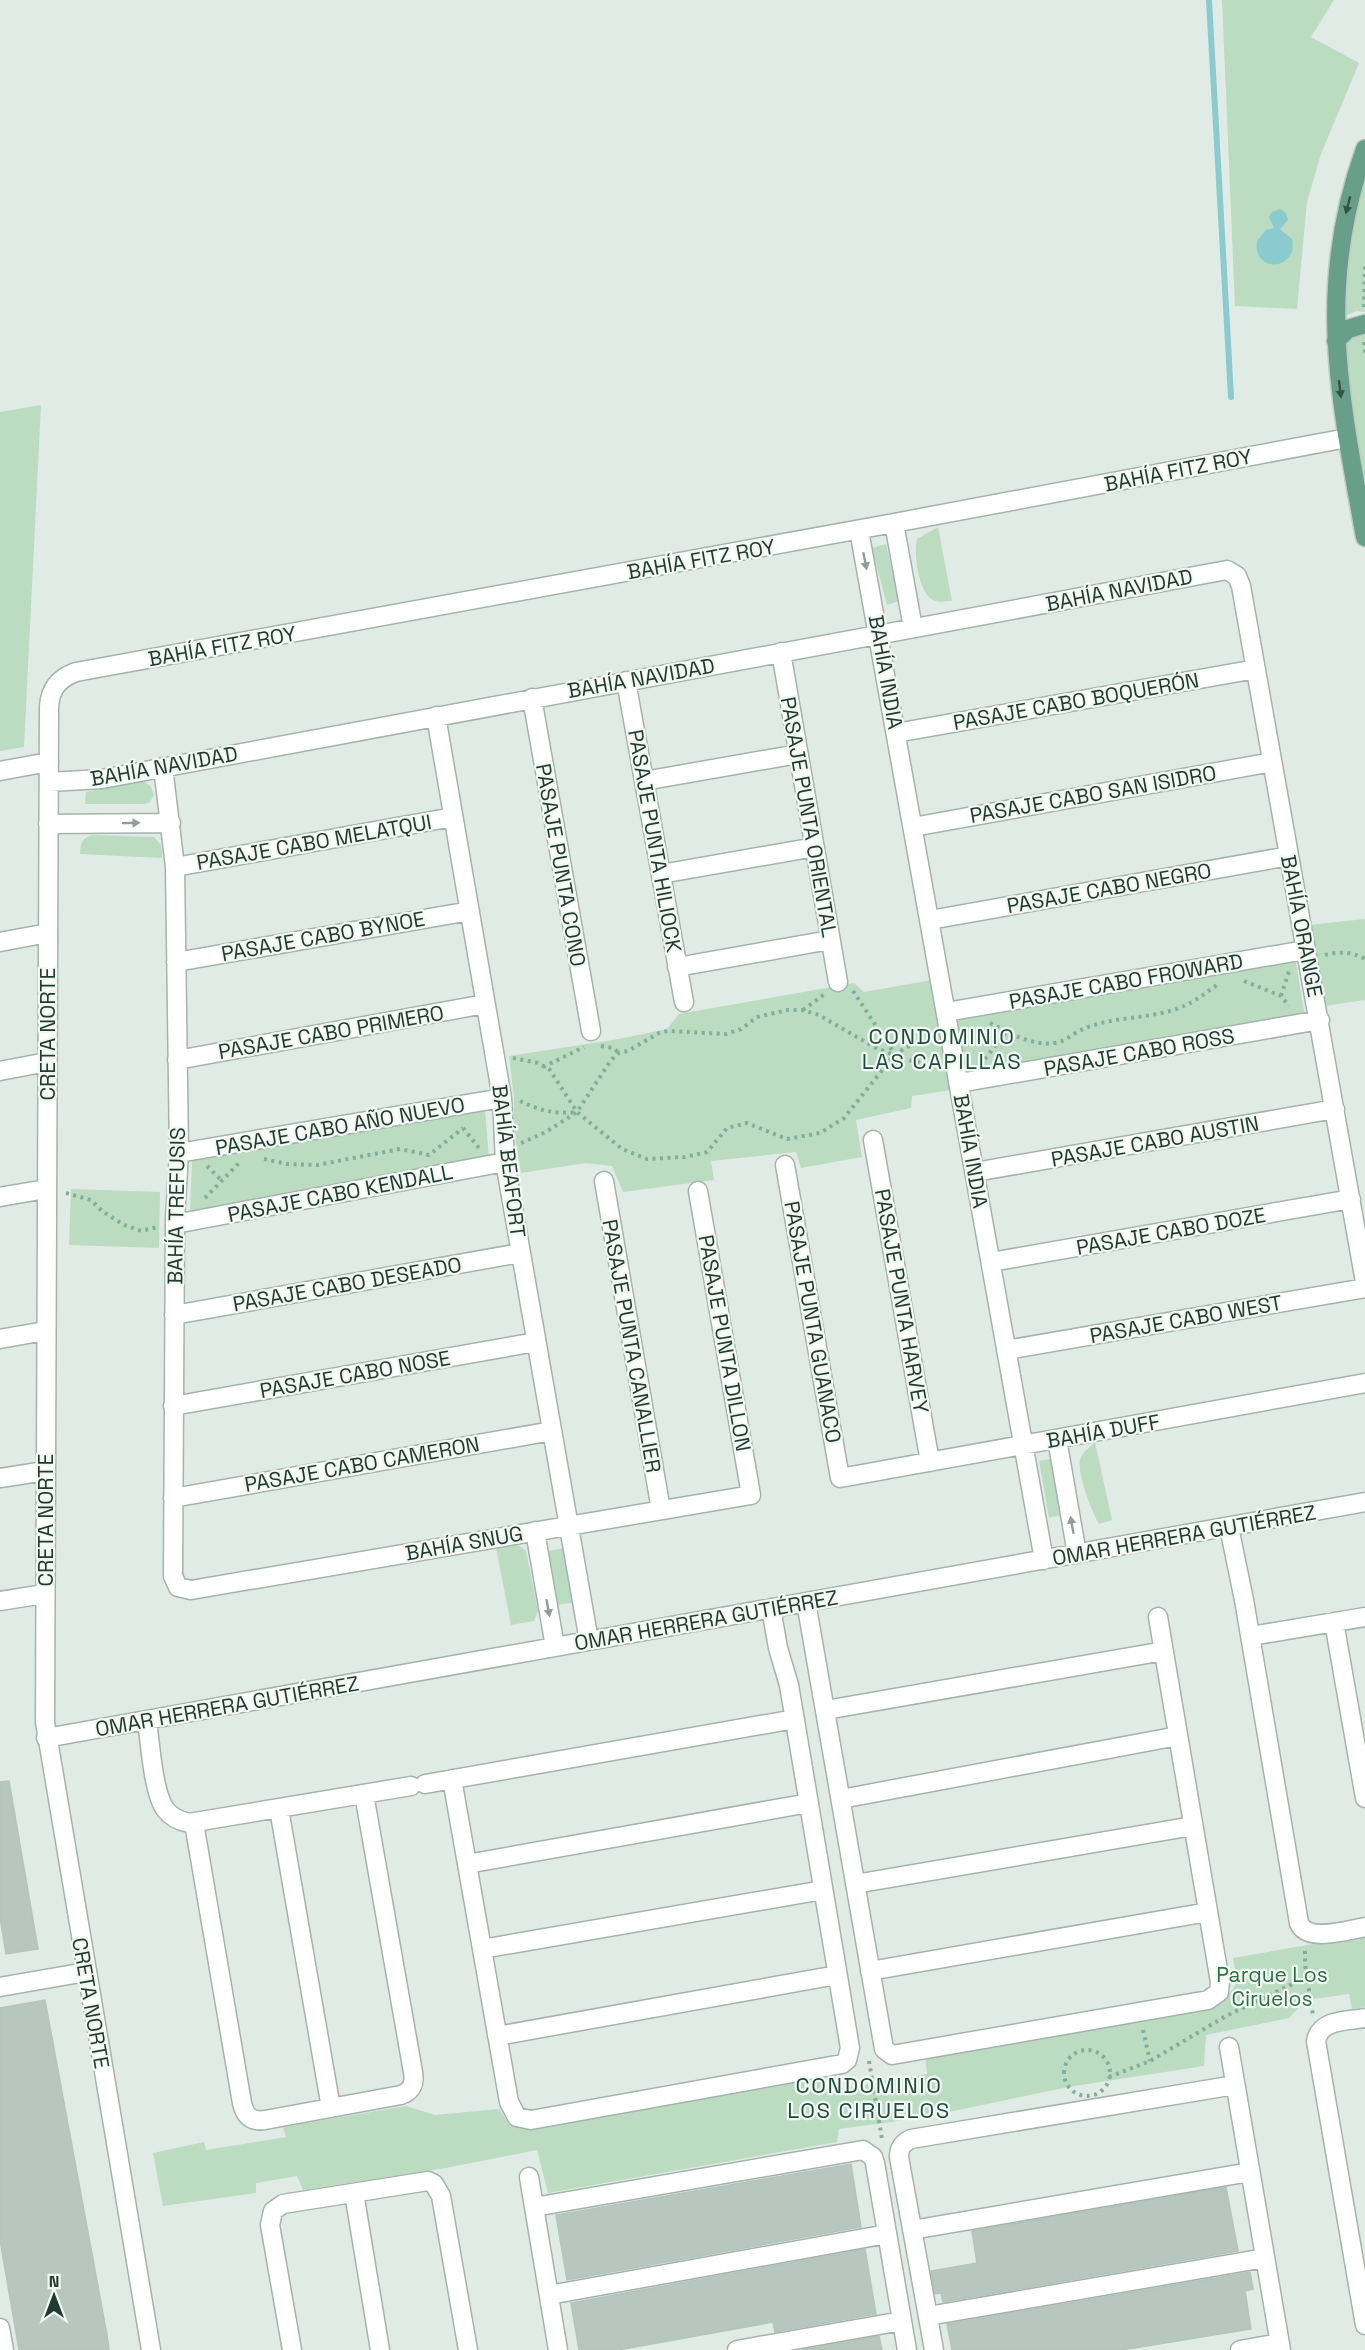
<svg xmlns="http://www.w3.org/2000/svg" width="1365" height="2350" viewBox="0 0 1365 2350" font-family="'Space Grotesk',sans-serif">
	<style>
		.green { fill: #bbdcc0 }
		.water { fill: #8bcbcf }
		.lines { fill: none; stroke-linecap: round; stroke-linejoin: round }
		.stream { stroke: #8bcbcf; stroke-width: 6 }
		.building { fill: #b7c6be; stroke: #b4c5bc; stroke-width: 1.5 }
		.minor-casing { stroke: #a4b3ac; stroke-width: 21 }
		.major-casing { stroke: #c1c8c6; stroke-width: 21 }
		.path { stroke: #83ae9c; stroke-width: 4; stroke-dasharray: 3 4.5; stroke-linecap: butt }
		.minor { stroke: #fff; stroke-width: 18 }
		.major { stroke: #679f8b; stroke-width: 18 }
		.oneway { fill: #335448 }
		.oneway2 { fill: #909d98 }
		.labels { text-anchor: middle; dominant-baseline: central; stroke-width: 4.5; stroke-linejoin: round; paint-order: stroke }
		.street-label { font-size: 21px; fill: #223b32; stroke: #f2f8f4 }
		.park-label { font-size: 21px; fill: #2e7140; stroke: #f2f8f4 }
		.neighbourhood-label { font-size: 22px; letter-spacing: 1.5px; fill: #1f4d3d; stroke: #f2f8f4 }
	</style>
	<rect width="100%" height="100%" fill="#e1ebe6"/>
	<!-- green -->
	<path class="green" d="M1222,0h112l-23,37 48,26 -38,91 -14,48 -10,107 -62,-3z
		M1365,176v136l-8,-1 -15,6c3,-48 11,-94 23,-141z
		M1365,329v151l-16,-86 -3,-58z
		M41,405l-17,342 -24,4v-339z
		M938,527l14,74c-6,0 -14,2 -19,-1 -14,-6 -20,-47 -16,-61z
		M886,544l13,57 -12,4 -15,-57z
		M136,782h9l6,5 3,8 -4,7 -5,2h-60l1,-12z
		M93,835l61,2 7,8 1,13 -82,-4c1,-11 1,-16 13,-19z
		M1365,919v81l-40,6 -16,-81z
		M1295,957l10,60 -341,57 -7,-58z
		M932,980l20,110 -40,6 -1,12 -55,12 6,37 -61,11 -5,-16 -85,9 3,19 -91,12 -11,-26 -26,-3 -65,10 -8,-48 1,-27 -5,-42 110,-17 48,-10 12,-15 175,-31 10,9z
		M485,1109l4,49 -299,55 2,-55z
		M71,1189l89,3 -1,56 -90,-3z
		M1095,1442l17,78 -13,4c-7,-12 -22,-50 -19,-64 2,-8 9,-12 15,-18z
		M1054,1458l7,57 -12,3 -10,-57z
		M518,1545l8,6 12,60 -4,10 -23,4 -15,-77z
		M564,1548l10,54 -16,3 -9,-54z
		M1365,1935v72l-13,2 -3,-15 -43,6 -17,18 -83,17 -2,31 -136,21 -148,31 -81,11 -2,13 -289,51 -11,-43 -91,18 -143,22 -6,-14 -41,7v10l-93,13 -10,-53 51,-11 2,8 80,-13 -3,-10 123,-21 29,9 64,-6 10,15 19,5 292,-54 3,17 104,-18 -2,-19 299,-54 13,-18 -4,-25z"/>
	<!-- water -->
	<path class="water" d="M1280,209l6,4 2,7 -8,9 12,10c7,32 -40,35 -35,2l9,-11 8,-2 -5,-11 3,-5z"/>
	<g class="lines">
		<!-- stream -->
		<path class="stream" d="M1209,0l22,397"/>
	</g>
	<!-- building -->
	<path class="building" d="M9,1781l29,168 -32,5 -6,-37v-135z
		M45,2000l62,335 2,15h-90l-19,-110v-232z
		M851,2164l10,63 -294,53 -11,-65z
		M1226,2187l12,64 -295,51 -2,-9 -6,1 -4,-23 46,-8 -5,-32z
		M865,2249l11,65 -101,18 -2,-10 -155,28h-39l-8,-47z
		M1250,2272l3,17 -8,2 6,38 -129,21h-170l-5,-26z
		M879,2336l3,14h-80z"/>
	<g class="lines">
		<defs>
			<path id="minor" d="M894,523l19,105
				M859,530l185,1030
				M781,652l57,330
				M626,681l58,321
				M532,698l59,333
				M436,716l66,382 3,64 84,479
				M896,733l360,-64
				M163,767l12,100 4,286 -4,66 -2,357 5,11 13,3 560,-95 -53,-304
				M0,771l49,-9
				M644,781l154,-27
				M49,782l53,-3 1125,-209 10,6 4,10 124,696
				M48,824l123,-1
				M913,827l359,-65
				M175,867l278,-50
				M661,874l154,-27
				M930,920l359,-64
				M0,942l48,-9
				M176,962l294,-51
				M677,967l153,-27
				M946,1012l359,-62
				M177,1060l308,-56
				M0,1071l47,-9
				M959,1083l361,-63
				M873,1140l57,322
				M179,1153l323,-55
				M785,1165l55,313 525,-95
				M975,1172l360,-63
				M604,1181l57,329
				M0,1197l46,-8
				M175,1224l330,-62
				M991,1262l360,-63
				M174,1315l346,-62
				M0,1339l45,-8
				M1006,1350l359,-62
				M173,1406l363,-64
				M1057,1439l20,115
				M0,1478l45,-7
				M173,1498l379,-67
				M1229,1527l15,73 55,323c8,20 49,7 66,4
				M535,1531l20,116
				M0,1601l44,-7
				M806,1602l77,441 1,6 8,6 316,-55 11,-8 1,-10 -62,-365
				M1334,1622l31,176
				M1251,1636l114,-19
				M826,1710l338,-59
				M147,1720c3,22 6,72 18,89 6,8 14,12 24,14l222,-37
				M46,1738l1319,-236
				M452,1779l57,323 8,15 14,3 311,-56 5,-4 3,-12 -61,-363 -11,-37 -7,-40
				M425,1784l370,-65
				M841,1799l337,-63
				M279,1809l52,299
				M194,1823l48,280c3,13 9,19 23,17l136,-25c11,-4 14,-12 12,-23l-49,-278
				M467,1864l342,-61
				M855,1884l338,-58
				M482,1949l341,-59
				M870,1971l338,-59
				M0,1987l86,-15
				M1365,2018c-17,3 -45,1 -49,23l49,284
				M497,2036l340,-61
				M1229,2047l52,303
				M529,2177l29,173
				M354,2193l26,157
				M534,2207l329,-57 10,7 2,6 32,187
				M912,2230l338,-58
				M549,2295l338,-61
				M928,2316l337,-58
				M0,2328l4,22
				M151,2350l-106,-628 4,-1015c1,-18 10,-29 27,-35l818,-149 453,-85
				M292,2350l-22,-125 3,-14 10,-7 145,-23 6,3 7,12 27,154
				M737,2350l165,-29
				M934,2350l-35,-193c0,-9 3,-14 12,-18l324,-54
				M1240,2350l40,-7"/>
			<path id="major" d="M1365,149c-50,138 -25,249 0,388
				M1336,341l12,-12 17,-5"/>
		</defs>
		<!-- minor casing -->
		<use href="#minor" class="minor-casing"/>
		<!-- major casing -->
		<use href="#major" class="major-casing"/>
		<!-- path -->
		<path class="path" d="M1364,307l1,-45
			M1364,342l1,11
			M1325,955c13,-4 28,-3 40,4
			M1244,981l37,15 8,10
			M853,991l41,62
			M1281,996l8,-25
			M803,1010l23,-17
			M990,1023c19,10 42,23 64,20 12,-1 19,-10 29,-14 33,-14 71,-9 103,-24 11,-5 21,-13 31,-20
			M601,1046l12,2 6,5
			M513,1058l25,5 12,7 27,42 45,37 25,10 38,-2 22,-5 20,-24 20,-5 40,16 33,-6 24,-15 51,-64 36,-20
			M985,1059l22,-28
			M543,1067l41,-20
			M520,1101c22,10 33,13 56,11
			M463,1128l16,20
			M521,1143l25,-11 31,-20 34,-52 8,-7 9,-2 31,-18 9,-2 58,3 15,-5 16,-12 31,-7h14l17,5 55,32 29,12 34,7
			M264,1159l23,5 30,1 83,-16 29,6 34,-27
			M207,1166l15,15
			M66,1193l25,7 11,11 22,14 17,6 17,-4
			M205,1198l34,-35
			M1305,1951v14l8,50
			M1143,2030l7,31
			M1064 2073a23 23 0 1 1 46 0a23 23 0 1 1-46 0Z
			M869,2061l13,78
			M1109,2077l41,-16 76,-45 81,-39"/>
		<!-- minor -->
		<use href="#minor" class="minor"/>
		<!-- major -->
		<use href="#major" class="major"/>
	</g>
	<!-- one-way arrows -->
	<defs><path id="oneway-solid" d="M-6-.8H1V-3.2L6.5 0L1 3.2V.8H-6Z" transform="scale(1.5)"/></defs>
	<g class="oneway">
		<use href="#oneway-solid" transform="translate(1348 205) rotate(104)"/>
		<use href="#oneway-solid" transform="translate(1340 389) rotate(83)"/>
	</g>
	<g class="oneway2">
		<use href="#oneway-solid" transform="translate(865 561) rotate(79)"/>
		<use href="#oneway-solid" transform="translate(131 823) rotate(-1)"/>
		<use href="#oneway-solid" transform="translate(1072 1525) rotate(-100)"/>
		<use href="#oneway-solid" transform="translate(548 1608) rotate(80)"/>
	</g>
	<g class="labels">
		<!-- street labels -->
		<g class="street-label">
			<text transform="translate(1178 470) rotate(-11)">BAHÍA FITZ ROY</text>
			<text transform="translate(701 559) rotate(-10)">BAHÍA FITZ ROY</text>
			<text transform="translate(1119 590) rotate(-11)">BAHÍA NAVIDAD</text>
			<text transform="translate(222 646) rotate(-10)">BAHÍA FITZ ROY</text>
			<text transform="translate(886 672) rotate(80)">BAHÍA INDIA</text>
			<text transform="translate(641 678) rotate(-10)">BAHÍA NAVIDAD</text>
			<text transform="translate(1076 701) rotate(-10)">PASAJE CABO BOQUERÓN</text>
			<text transform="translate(164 766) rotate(-10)">BAHÍA NAVIDAD</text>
			<text transform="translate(1093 794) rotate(-10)">PASAJE CABO SAN ISIDRO</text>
			<text transform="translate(809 817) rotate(80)">PASAJE PUNTA ORIENTAL</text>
			<text transform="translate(655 841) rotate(80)">PASAJE PUNTA HILIOCK</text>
			<text transform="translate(314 842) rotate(-10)">PASAJE CABO MELATQUI</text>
			<text transform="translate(561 865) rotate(80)">PASAJE PUNTA CONO</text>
			<text transform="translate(1109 888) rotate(-10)">PASAJE CABO NEGRO</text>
			<text transform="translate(1302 926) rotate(79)">BAHÍA ORANGE</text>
			<text transform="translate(323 936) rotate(-10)">PASAJE CABO BYNOE</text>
			<text transform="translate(1126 981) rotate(-10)">PASAJE CABO FROWARD</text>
			<text transform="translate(331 1032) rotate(-10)">PASAJE CABO PRIMERO</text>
			<text transform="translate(47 1034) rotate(-90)">CRETA NORTE</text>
			<text transform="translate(1139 1052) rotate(-10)">PASAJE CABO ROSS</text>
			<text transform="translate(340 1126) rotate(-10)">PASAJE CABO AÑO NUEVO</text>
			<text transform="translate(1155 1141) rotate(-10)">PASAJE CABO AUSTIN</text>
			<text transform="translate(971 1151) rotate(80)">BAHÍA INDIA</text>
			<text transform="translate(509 1161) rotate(83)">BAHÍA BEAFORT</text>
			<text transform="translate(340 1193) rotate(-11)">PASAJE CABO KENDALL</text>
			<text transform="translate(176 1206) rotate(-89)">BAHÍA TREFUSIS</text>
			<text transform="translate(1171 1231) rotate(-10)">PASAJE CABO DOZE</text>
			<text transform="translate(347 1284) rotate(-10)">PASAJE CABO DESEADO</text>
			<text transform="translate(902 1301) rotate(80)">PASAJE PUNTA HARVEY</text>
			<text transform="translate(1186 1319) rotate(-10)">PASAJE CABO WEST</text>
			<text transform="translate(813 1322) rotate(80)">PASAJE PUNTA GUANACO</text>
			<text transform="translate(725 1343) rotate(80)">PASAJE PUNTA DILLON</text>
			<text transform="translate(632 1346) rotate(80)">PASAJE PUNTA CANALLIER</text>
			<text transform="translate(355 1374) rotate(-10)">PASAJE CABO NOSE</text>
			<text transform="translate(1103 1431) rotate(-10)">BAHÍA DUFF</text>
			<text transform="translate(362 1464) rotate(-10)">PASAJE CABO CAMERON</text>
			<text transform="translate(45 1520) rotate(-90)">CRETA NORTE</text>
			<text transform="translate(1184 1535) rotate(-10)">OMAR HERRERA GUTIÉRREZ</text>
			<text transform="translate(464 1543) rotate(-10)">BAHÍA SNUG</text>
			<text transform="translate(706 1620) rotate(-10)">OMAR HERRERA GUTIÉRREZ</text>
			<text transform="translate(227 1706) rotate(-10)">OMAR HERRERA GUTIÉRREZ</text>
			<text transform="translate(91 2003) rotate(80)">CRETA NORTE</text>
		</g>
		<!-- park labels -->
		<g class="park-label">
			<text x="1272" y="1974">Parque Los<tspan x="1272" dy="24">Ciruelos</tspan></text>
		</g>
		<!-- neighbourhood labels -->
		<g class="neighbourhood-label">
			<text x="942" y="1036">CONDOMINIO<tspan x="942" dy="25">LAS CAPILLAS</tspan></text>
			<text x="869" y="2085">CONDOMINIO<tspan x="869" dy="25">LOS CIRUELOS</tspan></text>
		</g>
	</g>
	<!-- north arrow -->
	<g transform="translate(54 2296)" stroke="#f2f8f4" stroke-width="4.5" paint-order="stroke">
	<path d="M0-4.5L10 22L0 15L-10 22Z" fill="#223b32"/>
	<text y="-9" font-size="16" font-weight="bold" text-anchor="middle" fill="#223b32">N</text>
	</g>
</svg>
